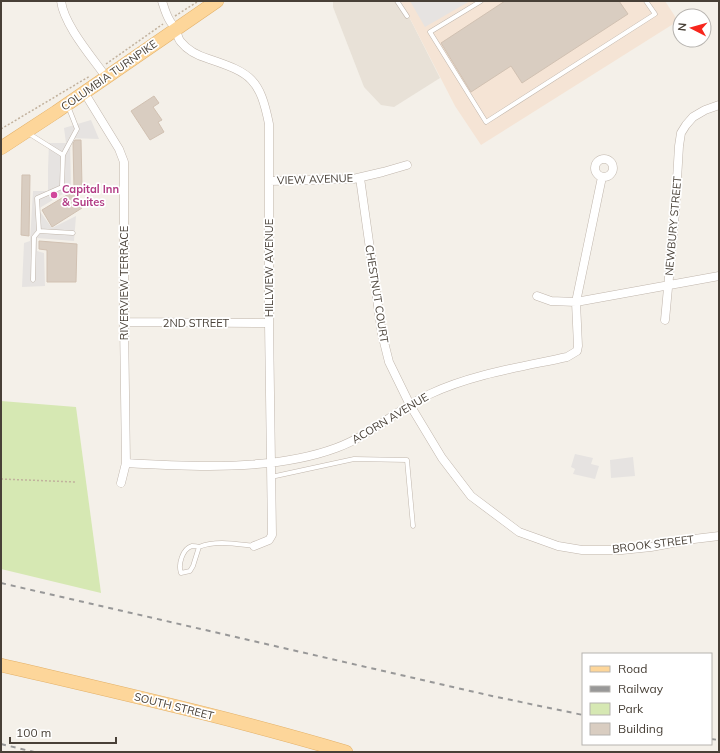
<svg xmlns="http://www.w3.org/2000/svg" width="720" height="753" viewBox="0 0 720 753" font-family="Mulish,sans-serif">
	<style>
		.residential { fill: #e8e1d7 }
		.commercial { fill: #f5e4d5 }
		.green { fill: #d6e8b3 }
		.parking { fill: #e6e3e1 }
		.building { fill: #d9cdc1; stroke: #d1c1b2 }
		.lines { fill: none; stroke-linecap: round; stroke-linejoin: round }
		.service-casing { stroke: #c0b6ac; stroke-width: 5 }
		.minor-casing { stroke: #c0b6ac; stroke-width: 9 }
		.primary-casing { stroke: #e3b169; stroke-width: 14 }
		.path { stroke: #c1b19d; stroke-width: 1.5; stroke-dasharray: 2 2; stroke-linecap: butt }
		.service { stroke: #fff; stroke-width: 4 }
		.minor { stroke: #fff; stroke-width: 8 }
		.primary { stroke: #fdd69a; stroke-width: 13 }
		.rail { stroke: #989898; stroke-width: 2; stroke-dasharray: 5 5; stroke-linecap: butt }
		.hotel-dot { fill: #d1479c; stroke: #fff; stroke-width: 1.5 }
		.labels { text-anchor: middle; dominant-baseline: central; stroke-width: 3.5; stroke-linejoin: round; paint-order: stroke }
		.street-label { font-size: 11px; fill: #484037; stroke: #fff }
		.hotel-label { font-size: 11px; font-weight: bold; fill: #b23c85; stroke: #fff; text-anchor: start }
	</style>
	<rect width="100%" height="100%" fill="#f4f0e9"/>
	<!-- residential -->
	<path class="residential" d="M333,1h68l39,77 -46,29 -13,-2 -17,-18 -31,-80z"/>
	<!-- commercial -->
	<path class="commercial" d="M401,1h264l13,20 -197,124 -26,-39z"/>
	<!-- green -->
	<path class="green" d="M1,401l75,6 25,186 -100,-24z"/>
	<!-- parking -->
	<path class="parking" d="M410,1h60l-45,26z
		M91,120l8,19 -29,-1 1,51 -33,20 14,19 24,-12 -2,25 -37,-3v13l7,2 1,33 -23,1 2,-44 6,-2 3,-50h15v-22l1,-26h17l-2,-15z
		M575,454l18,4 -2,6 8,2 -4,13 -22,-5 2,-5 -4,-2z
		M633,457l2,19 -24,2 -1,-18z"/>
	<!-- building -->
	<path class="building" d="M505,1h114l9,13 -106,69 -11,-17 -40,26 -30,-49z
		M154,96l5,7 -6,4 9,13 -4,2 6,10 -14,8 -19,-29z
		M75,140h6l1,47 -8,1 -1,-45z
		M22,175h8l-1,61 -8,-1z
		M72,192l10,16 -30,19 -10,-17z
		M39,241l38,3 -1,38h-29v-32l-8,-1z"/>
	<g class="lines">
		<defs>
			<path id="service" d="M397,1l10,15
				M481,1l-51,31 56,90 169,-108 -9,-13
				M28,133l35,22
				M39,231l34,2
				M33,280l1,-43 5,-6 -2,-33 25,-11 1,-32 14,-26 -9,-23
				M271,477l83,-18 53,1 6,66
				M199,547c-3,-1 -5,-1 -7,-1 -10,3 -14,19 -11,27l9,-2 3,-5 6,-19c17,-7 37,-3 55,-1"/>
			<path id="minor" d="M61,1c3,24 31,56 45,76
				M162,1c2,6 4,14 8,20 1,2 4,5 5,7 3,5 2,10 6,14 7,9 18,14 28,17 42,14 51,20 60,65v199l3,212 -3,5 -15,6
				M84,92l35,57 5,13v160l2,141 -5,20
				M595 168a9 9 0 1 1 18 0a9 9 0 1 1-18 0Z
				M360,178l22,156 7,28 21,43 32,53 29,38 48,36 39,14 24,4h40l29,-3 43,-8 25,-3
				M269,181l84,-2 30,-7 24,-7
				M537,296l14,5 25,1 143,-26
				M665,320l10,-107 4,-67 2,-13 5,-8 7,-8 12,-7 14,-5
				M124,322l145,1
				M126,463c65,4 148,8 210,-15 34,-12 61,-39 94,-54 43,-20 91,-27 137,-37l10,-6 1,-5 -2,-44 26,-125"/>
			<path id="primary" d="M1,148l55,-36 161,-111
				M1,665c115,27 231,53 345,87"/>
		</defs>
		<!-- service casing -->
		<use href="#service" class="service-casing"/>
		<!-- minor casing -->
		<use href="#minor" class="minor-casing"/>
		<!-- primary casing -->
		<use href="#primary" class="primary-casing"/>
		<!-- path -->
		<path class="path" d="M175,16l22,-14
			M106,64l57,-40
			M1,129l89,-53
			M1,479l75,3"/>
		<!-- service -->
		<use href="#service" class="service"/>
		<!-- minor -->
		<use href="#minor" class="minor"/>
		<!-- primary -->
		<use href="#primary" class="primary"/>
		<!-- rail -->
		<path class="rail" d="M1,583l491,113 91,19
			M711,739l8,1
			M1,744l33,8"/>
	</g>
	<!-- markers -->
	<circle class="hotel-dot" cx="54" cy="195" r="4"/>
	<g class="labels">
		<!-- street labels -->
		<g class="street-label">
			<text transform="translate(109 75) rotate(-35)">COLUMBIA TURNPIKE</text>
			<text transform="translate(315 179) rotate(-2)">VIEW AVENUE</text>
			<text transform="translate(673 226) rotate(-85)">NEWBURY STREET</text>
			<text transform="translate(269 268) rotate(-90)">HILLVIEW AVENUE</text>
			<text transform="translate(124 283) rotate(-90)">RIVERVIEW TERRACE</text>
			<text transform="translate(377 294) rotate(81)">CHESTNUT COURT</text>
			<text x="196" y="323">2ND STREET</text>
			<text transform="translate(390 418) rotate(-31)">ACORN AVENUE</text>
			<text transform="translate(653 544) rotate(-7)">BROOK STREET</text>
			<text transform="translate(174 706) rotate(14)">SOUTH STREET</text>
		</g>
		<!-- hotel labels -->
		<g class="hotel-label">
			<text x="62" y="189">Capital Inn<tspan x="62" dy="13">&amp; Suites</tspan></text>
		</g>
	</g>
	<!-- border -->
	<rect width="720" height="753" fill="none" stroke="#484037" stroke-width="4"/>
	<!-- legend -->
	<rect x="582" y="653" width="130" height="92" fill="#ffffff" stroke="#b6b3af"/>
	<rect x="590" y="666" width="20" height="6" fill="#fdd69a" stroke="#b6b3af"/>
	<text x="618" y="673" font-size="12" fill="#484037">Road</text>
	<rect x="590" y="686" width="20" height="6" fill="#989898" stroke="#b6b3af"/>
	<text x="618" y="693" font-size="12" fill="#484037">Railway</text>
	<rect x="590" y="703" width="20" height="12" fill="#d6e8b3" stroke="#b6b3af"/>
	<text x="618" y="713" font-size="12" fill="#484037">Park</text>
	<rect x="590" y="723" width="20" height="12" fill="#d9cdc1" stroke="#b6b3af"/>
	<text x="618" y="733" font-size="12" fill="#484037">Building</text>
	<!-- north arrow -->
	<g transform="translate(692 28) rotate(276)"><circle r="19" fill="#ffffff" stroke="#b6b3af"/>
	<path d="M0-3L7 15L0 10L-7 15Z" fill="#f7261d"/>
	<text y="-6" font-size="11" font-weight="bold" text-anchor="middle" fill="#484037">N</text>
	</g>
	<!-- scale -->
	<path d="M10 737v6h106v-6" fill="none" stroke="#484037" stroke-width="2"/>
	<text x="16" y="737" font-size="12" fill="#484037" stroke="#ffffff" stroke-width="3" paint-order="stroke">100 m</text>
</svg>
